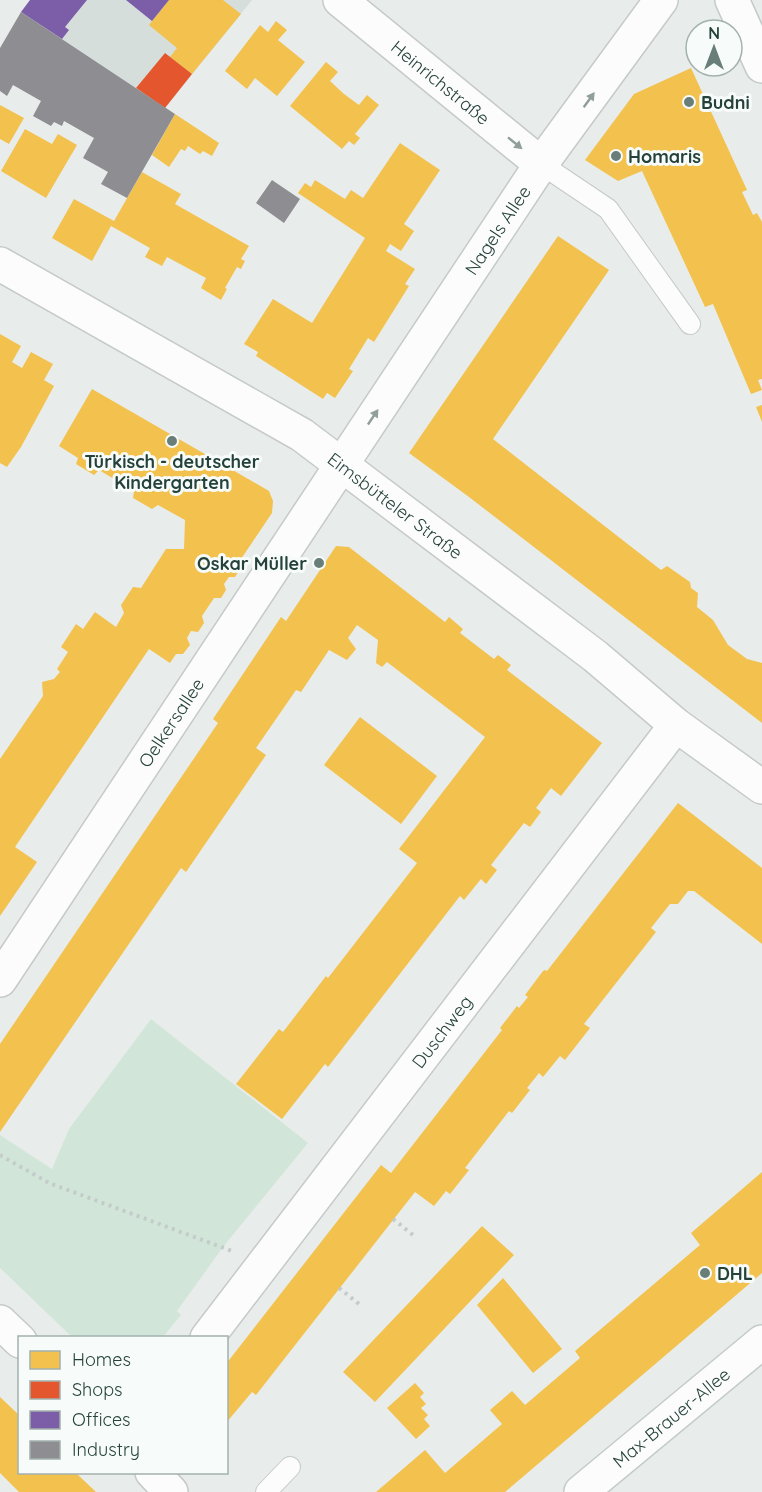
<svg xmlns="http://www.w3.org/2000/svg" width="762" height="1492" viewBox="0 0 762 1492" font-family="Quicksand,sans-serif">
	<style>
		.built { fill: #d6dedb }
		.green { fill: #d1e6d8 }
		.homes { fill: #f2c14e }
		.shops { fill: #e4572e }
		.offices { fill: #7b5ea7 }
		.industry { fill: #8d8d92 }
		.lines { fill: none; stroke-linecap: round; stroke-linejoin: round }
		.lane-casing { stroke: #c5cac8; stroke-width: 22 }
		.street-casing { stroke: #c5cac8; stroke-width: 36 }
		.secondary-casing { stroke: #c3cbc8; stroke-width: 36 }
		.path { stroke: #c3ccca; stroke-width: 4; stroke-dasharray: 3 4.5; stroke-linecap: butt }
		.lane { stroke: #fcfcfc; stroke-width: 20 }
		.street { stroke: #fcfcfc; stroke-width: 33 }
		.secondary { stroke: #fcfcfc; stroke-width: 33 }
		.oneway { fill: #909f9b }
		.poi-dot { fill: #697e78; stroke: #f7fbf9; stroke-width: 2 }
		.labels { text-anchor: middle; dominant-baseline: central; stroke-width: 6; stroke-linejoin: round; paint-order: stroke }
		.street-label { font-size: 18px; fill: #24423a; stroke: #f7fbf9 }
		.poi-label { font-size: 18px; font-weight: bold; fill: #24423a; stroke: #f7fbf9; text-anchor: start }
	</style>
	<rect width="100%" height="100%" fill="#e8edeb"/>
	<!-- built -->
	<path class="built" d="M30,0h222l-87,108 -144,-96z"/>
	<!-- green -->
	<path class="green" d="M151,1019l157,124 -85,104 -46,64 4,4 -18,22h-91l-72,-69v-133l52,34 17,-40z"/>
	<!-- homes -->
	<path class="homes" d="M169,0h54l18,14 -49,60 -22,-17 7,-9 -28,-23z
		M276,21l11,9 -9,10 27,22 -28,34 -22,-18 -8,11 -22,-18 35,-46 8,7z
		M326,62l12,10 -8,9 14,13 15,11 8,-10 12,10 -24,29 5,4 -6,7 -5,-4 -7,8 -52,-43z
		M691,68l56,122 -5,2 11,23 4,-2 5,9v157l-4,1 4,10 -11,4 -38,-90 -8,3 -63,-136 -24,10 -33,-21 49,-66z
		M0,105l24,13 -15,26 -9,-5z
		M175,114l44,29 -7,13 -9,-5 -3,3 -12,-8 -3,5 -4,-2 -12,18 -17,-12z
		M25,129l27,15 6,-10 19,11 -31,53 -45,-27z
		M400,143l40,27 -36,54 10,7 -13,20 -11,-7 -4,7 29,18 -10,15 4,2 -35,56 -6,-4 -19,31 4,2 -18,27 -8,-5 -4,6 -67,-43 2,-4 -14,-8 29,-45 39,24 53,-85 -67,-45 7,-10 6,4 4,-7 30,19 6,-9 12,8z
		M142,172l39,22 -6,10 74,42 -8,13 4,2 -4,8 -4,-2 -12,21 2,1 -6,11 -20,-12 5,-10 -39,-21 -5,9 -17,-9 5,-9 -39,-22 -19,35 -40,-23 22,-39 40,22z
		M558,236l51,34 -116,169 168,131 6,-4 23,16 1,6 7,5 -1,14 16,13 15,25 19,14 15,4v60l-293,-226 -60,-44z
		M0,334l21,12 -9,16 10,6 9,-16 22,12 -9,16 10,6 -33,61 -14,20 -7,-4z
		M92,389l177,102 4,10 -1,12 -33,49 1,7 -5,8h-6l-5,7 2,6 -5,8h-7l-12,18 2,7 -6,9 -7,-1 -4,7 3,7 -7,9h-7l-6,9 -21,-14 -134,198 22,15 -37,54v-157l43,-63 -1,-14 12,-3 6,-7 -3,-3 11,-17 -7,-5 15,-23 7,5 12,-17 21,15 8,-14 -3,-8 12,-18 8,1 25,-39h18l1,-29 -27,-15 -6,4 -19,-11 1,-7 -35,-21 -5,5 -18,-11 2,-6 -19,-12z
		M762,405v17l-6,-15z
		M336,546l13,1 96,75 4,-5 14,12 -3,4 34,26 4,-4 13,10 -4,5 95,73 -41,53 -10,-8 -15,20 5,4 -11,15 -6,-4 -33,42 6,5 -11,14 -5,-5 -17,21 -4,-4 -132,171 -3,-3 -43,55 -46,-35 43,-55 4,3 43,-56 2,2 89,-115 -18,-14 86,-112 -98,-75 -5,5 -6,-4 2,-23 -21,-15 -9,13 8,11 -9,11 -18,-10 -28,42 -5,-2 -40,58 10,7 -80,117 -5,-4 -181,264v-88l218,-321 -5,-4 68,-102 5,4z
		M360,717l77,59 -36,48 -77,-59z
		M678,803l84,65v76l-68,-53h-6l-10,13h-8l-19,24 5,4 -72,92 6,4 -25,32 -5,-4 -17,21 -4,-4 -12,15 3,2 -18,23 -3,-2 -44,57 4,2 -19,24 -4,-3 -12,15 -19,-14 -159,203 -4,-3 -26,31v-59l155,-199 10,8 104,-134 7,-9 -2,-2 17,-22 2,2 9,-11 -3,-2 18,-24 2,-1 2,1z
		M762,1172v101l-257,219h-129l49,-42 20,23 57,-49 -12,-14 22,-19 13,14 55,-47 -5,-7 125,-106 -9,-12z
		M482,1226l32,29 -139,147 -32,-30z
		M503,1278l59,71 -29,24 -56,-68z
		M415,1383l9,10 -4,4 6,7 -5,4 7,7 -4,4 6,7 -14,13 -29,-31z
		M0,1397l20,19v57h56l20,19h-77l-19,-19z"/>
	<!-- shops -->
	<path class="shops" d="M165,53l27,21 -27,34 -29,-20z"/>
	<!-- offices -->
	<path class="offices" d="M30,0h57l-22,27 4,3 -7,9 -41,-27z
		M126,0h43l-17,21z"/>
	<!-- industry -->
	<path class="industry" d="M21,12l154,102 -48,84 -26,-14 7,-12 -25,-14 11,-20 -30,-17 -2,5 -8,-4 -3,4 -18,-10 8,-15 -28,-16 -6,11 -7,-5v-43z
		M272,180l28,19 -16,24 -28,-20z"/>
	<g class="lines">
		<defs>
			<path id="lane" d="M541,164l67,45 82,115
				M266,1492l24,-25"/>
			<g id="street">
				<path id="s1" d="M340,0l201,164"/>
				<path id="s2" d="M0,264l302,171 293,221 81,69 86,62"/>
				<path id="s3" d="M0,980l541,-816 120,-164"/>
				<path d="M0,1322l20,19"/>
				<path id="s4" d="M207,1338l469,-613"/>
				<path d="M152,1472l19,20"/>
			</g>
			<g id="secondary">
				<path d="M732,0l30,66"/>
				<path id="s5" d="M581,1492l181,-150"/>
			</g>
		</defs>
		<!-- lane casing -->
		<use href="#lane" class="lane-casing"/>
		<!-- street casing -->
		<use href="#street" class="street-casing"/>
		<!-- secondary casing -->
		<use href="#secondary" class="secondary-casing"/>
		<!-- path -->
		<path class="path" d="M0,1155l49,28 183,68
			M393,1219l20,16
			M339,1288l20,16"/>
		<!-- lane -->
		<use href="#lane" class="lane"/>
		<!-- street -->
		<use href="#street" class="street"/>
		<!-- secondary -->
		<use href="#secondary" class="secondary"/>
	</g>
	<!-- one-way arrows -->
	<defs><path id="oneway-solid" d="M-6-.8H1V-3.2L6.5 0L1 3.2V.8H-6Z" transform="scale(1.5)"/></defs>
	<g class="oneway">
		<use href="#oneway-solid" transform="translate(589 100) rotate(-54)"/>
		<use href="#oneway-solid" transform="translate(515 143) rotate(39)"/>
		<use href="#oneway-solid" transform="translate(373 417) rotate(-56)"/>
	</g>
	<!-- markers -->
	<g class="poi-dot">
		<circle cx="689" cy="102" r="6"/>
		<circle cx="616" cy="156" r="6"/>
		<circle cx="172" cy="441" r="6"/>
		<circle cx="319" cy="563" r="6"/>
		<circle cx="705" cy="1273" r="6"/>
	</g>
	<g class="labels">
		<!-- street labels -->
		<g class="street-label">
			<text stroke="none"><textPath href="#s1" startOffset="130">Heinrichstraße</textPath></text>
			<text stroke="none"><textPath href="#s3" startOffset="900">Nagels Allee</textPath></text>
			<text stroke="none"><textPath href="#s2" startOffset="464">Eimsbütteler Straße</textPath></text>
			<text stroke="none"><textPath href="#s3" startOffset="309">Oelkersallee</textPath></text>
			<text stroke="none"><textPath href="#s4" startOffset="386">Duschweg</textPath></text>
			<text stroke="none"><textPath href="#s5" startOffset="117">Max-Brauer-Allee</textPath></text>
		</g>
		<!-- poi labels -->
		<g class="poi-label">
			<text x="701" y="102">Budni</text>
			<text x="628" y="156">Homaris</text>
			<text x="172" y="461" text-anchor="middle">Türkisch - deutscher<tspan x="172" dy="21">Kindergarten</tspan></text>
			<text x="307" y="563" text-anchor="end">Oskar Müller</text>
			<text x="717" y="1273">DHL</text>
		</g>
	</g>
	<!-- legend -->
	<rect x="18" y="1336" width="210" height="138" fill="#f7fbf9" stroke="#a3b1ad" stroke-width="1.5"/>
	<rect x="30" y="1351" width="30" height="18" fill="#f2c14e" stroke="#a3b1ad" stroke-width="1.5"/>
	<text x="72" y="1366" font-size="18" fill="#24423a">Homes</text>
	<rect x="30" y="1381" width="30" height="18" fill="#e4572e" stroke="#a3b1ad" stroke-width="1.5"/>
	<text x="72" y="1396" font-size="18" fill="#24423a">Shops</text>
	<rect x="30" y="1411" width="30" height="18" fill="#7b5ea7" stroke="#a3b1ad" stroke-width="1.5"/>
	<text x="72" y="1426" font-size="18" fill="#24423a">Offices</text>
	<rect x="30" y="1441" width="30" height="18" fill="#8d8d92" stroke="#a3b1ad" stroke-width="1.5"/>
	<text x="72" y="1456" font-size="18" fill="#24423a">Industry</text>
	<!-- north arrow -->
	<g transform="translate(714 48)"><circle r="28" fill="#f7fbf9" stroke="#a3b1ad" stroke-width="1.5"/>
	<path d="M0-4.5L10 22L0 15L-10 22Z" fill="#697e78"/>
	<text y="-9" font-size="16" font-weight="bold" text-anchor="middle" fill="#24423a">N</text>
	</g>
</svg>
